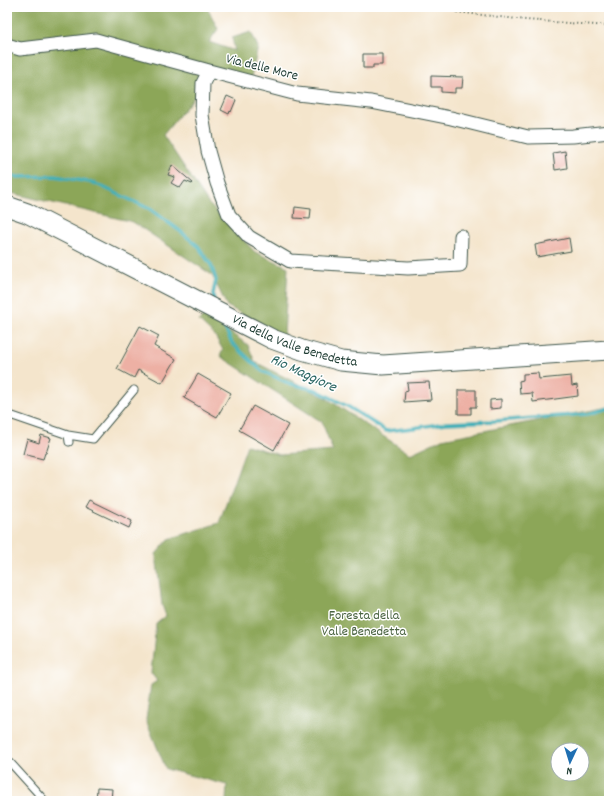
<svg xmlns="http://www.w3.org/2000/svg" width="616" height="808" viewBox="0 0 616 808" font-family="Dekko,sans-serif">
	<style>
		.forest { fill: #8ca659; stroke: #567246; fill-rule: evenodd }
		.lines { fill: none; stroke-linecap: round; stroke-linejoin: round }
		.stream { stroke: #3fafb8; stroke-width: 3.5 }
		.building { fill: #edb0a4 }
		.service-casing { stroke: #3f564b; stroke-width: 9 }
		.minor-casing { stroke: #3f564b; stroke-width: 15 }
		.secondary-casing { stroke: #3f564b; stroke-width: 21 }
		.path { stroke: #3f564b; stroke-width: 2; stroke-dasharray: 1 3; stroke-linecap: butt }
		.service { stroke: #fff; stroke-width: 7 }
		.minor { stroke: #fff; stroke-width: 13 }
		.secondary { stroke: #fff; stroke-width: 19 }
		.labels { text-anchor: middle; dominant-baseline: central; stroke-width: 3; stroke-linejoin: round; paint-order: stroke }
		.street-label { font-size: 14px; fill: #1f3d34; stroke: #fff }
		.park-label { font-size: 14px; fill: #4b6442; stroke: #fff }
		.water-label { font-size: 15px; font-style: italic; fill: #2a6562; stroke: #fff }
	</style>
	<rect width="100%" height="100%" fill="#fff"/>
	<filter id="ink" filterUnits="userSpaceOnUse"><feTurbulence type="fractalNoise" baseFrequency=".025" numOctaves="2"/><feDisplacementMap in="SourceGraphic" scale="8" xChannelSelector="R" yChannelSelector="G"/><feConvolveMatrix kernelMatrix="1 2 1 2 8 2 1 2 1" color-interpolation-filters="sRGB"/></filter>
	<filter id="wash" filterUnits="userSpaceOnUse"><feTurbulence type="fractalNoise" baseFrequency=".012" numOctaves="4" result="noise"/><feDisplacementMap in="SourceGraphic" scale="16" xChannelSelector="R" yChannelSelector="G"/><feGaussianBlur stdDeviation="0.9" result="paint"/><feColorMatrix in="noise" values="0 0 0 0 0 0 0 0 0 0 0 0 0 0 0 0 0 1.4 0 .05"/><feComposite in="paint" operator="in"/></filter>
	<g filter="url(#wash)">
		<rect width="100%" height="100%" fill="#f4e5cc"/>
		<!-- forest -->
		<path class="forest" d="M7,7h200l11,22 -9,13 26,9 -3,-13 19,-6 7,15 -7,31 -37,-5 -51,62 45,68 47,49 33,15 -4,69 -57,-30 -15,-31 -79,-53 -126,-30z
			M205,315l43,30 7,17 71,36 84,56 32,-15 167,-32v394h-383l1,-16 -61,-16 -20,-49 5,-35 6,-4 -6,-8 5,-49 10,-8 -4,-11 -6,-51 13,-15 50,-16 28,-78 33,10 53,-4 -11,-29 -102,-66 3,-6 -8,-14 -16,-15zM558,750h24v24h-24z"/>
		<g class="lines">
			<!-- stream -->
			<path class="stream" d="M7,175l11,2 37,-1 39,7 56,26 30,22 18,15 13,19 5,15 -3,14 1,8
				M221,322l3,4 8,17 30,28 26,12 28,7 33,17 37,24 27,-3 33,-5 49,-2 93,-7 21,-6"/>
		</g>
		<g id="blocks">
			<!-- building -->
			<path class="building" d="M363,54h19v11h-9v3h-10z
				M431,76l32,1 -1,11h-7v5l-14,-1v-5h-10z
				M227,96l9,4 -5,12 -1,-1 -1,3 -8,-4z
				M565,151l2,17 -12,2 -2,-17z
				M172,165l21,18 -1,1 -7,-3 -5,7 -9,-5 4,-6 -7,-2z
				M295,207l16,2 -1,10 -16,-1z
				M569,238l2,13 -34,6 -2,-12z
				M140,326l19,10 -5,10 22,13 -14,24 -24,-13 -4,8 -17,-9z
				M538,373l1,6 32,-3 1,10 5,-1 1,11 -45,6 -1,-9 -12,1 -1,-13 4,-1v-6z
				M198,374l33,19 -14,24 -33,-19z
				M429,382l2,18 -27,2 1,-11 3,-1 -1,-7z
				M458,390h18v17h-5v7h-13z
				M501,399v9l-11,1v-9z
				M253,406l35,19 -14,25 -35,-20z
				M41,435l10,3 -5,15h-1l-2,6 -20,-5 4,-15 12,4z
				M89,500l43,21 -3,7 -44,-21z
				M97,788l15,1 -1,12h-15z"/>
		</g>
	</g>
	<g filter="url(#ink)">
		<use href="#blocks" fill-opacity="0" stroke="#3f564b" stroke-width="1"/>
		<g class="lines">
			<defs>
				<path id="service" d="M7,414l61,21 1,7
					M68,435l25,4 41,-49
					M7,759l38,42"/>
				<path id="minor" d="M7,45l13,4 76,-9 113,31
					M461,236l-1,29 -52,3 -118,-7 -41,-24 -20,-22 -12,-32 -9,-32 -6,-36 1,-32 6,-12 88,23 74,8 80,16 77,19 45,-1 36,-4"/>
				<g id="secondary">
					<path id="s1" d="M7,206l20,7 245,126 30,11 39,11 42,4 226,-15"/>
				</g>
			</defs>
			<!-- service casing -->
			<use href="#service" class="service-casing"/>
			<!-- minor casing -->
			<use href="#minor" class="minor-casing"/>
			<!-- secondary casing -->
			<use href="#secondary" class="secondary-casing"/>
			<!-- path -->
			<path class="path" d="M446,7l10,5 70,8 83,6"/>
			<!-- service -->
			<use href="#service" class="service"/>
			<!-- minor -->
			<use href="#minor" class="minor"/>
			<!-- secondary -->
			<use href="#secondary" class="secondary"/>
		</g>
	</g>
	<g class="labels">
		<!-- street labels -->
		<g class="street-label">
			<text transform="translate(262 68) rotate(14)">Via delle More</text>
			<text stroke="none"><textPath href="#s1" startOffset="319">Via della Valle Benedetta</textPath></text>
		</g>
		<!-- park labels -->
		<g class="park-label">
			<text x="364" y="616">Foresta della<tspan x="364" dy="16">Valle Benedetta</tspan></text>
		</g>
		<!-- water labels -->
		<g class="water-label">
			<text transform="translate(303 374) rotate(25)">Rio Maggiore</text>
		</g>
	</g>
	<!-- margin -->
	<rect width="616" height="808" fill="none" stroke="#fff" stroke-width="24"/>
	<!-- north arrow -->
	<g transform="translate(570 762) rotate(184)"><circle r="19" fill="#ffffff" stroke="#a5b1ae"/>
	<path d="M0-3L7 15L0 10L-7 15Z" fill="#1f6fb2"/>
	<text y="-6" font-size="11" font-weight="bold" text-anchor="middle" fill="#1f3d34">N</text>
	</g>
</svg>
